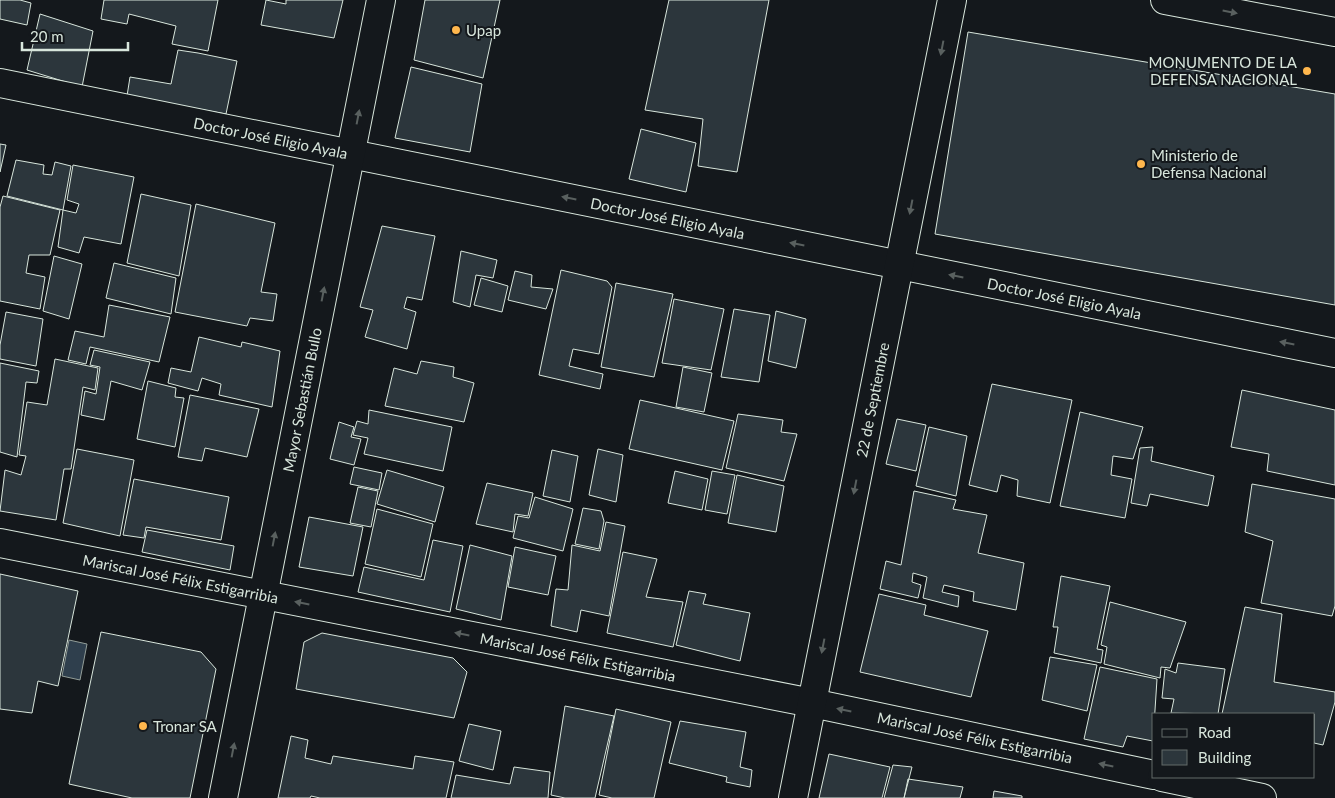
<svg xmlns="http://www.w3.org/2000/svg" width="1335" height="798" viewBox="0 0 1335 798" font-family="Lato,sans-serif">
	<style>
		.water { fill: #2f3f4d; stroke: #939e99 }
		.building { fill: #2c363c; stroke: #d8e6dc }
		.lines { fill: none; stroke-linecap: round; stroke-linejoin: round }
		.street-casing { stroke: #d8e6dc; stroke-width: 30 }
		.highway-casing { stroke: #d8e6dc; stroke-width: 30 }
		.street { stroke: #14181c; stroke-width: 28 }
		.highway { stroke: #14181c; stroke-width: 28 }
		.oneway { fill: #59605f }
		.poi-dot { fill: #ffb74d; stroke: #14181c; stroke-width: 2 }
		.labels { text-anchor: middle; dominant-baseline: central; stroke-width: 4; stroke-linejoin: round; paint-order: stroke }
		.poi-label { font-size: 15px; fill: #d8e6dc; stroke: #14181c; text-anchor: start }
		.street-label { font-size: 15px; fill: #d8e6dc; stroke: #14181c }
	</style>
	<rect width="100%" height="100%" fill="#14181c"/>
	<!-- water -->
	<path class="water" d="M69,640l18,4 -7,36 -18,-4z"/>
	<!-- building -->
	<path class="building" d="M0,0h20l11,3 -4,22 -27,-6z
		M104,0h114l-10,51 -36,-7 4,-18 -47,-12 -2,10 -26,-5z
		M266,0l20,4v-4h57l-9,38 -73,-13z
		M425,0h75l-17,78 -69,-18z
		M669,0h100l-32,172 -39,-6 5,-47 -58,-9z
		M40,14l53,17 -11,56 -55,-17z
		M968,32l367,62v211l-400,-71z
		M178,50l20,3 39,8 -11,53 -99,-18 3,-19 41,7z
		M411,67l71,17 -12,68 -75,-14z
		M641,129l55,14 -10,49 -57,-13z
		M0,144l6,1 -6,27z
		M16,160l28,5 -1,9 9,1 3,-13 16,4 -8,44 -56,-14z
		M73,165l61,12 -13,67 -37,-7 -5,16 -21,-6 5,-37 13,3 3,-9 -12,-4z
		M141,194l50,11 -12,71 -52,-13z
		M3,196l57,14 -10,45h-21l-3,18 19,4 -5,32 -40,-8v-94z
		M196,204l79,19 -14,69 16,2 -4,27 -23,-3 -3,8 -72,-14z
		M382,226l53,10 -13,64 -15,-3 -3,11 12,4 -9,37 -42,-12 8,-27 -13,-3z
		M461,251l36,9 -4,18 -17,-3 -6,32 -17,-5z
		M54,256l28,8 -13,55 -26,-8z
		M114,263l62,15 -5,36 -65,-16z
		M561,270l46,11 5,6 -13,67 -26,-5 -4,17 34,8 -3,15 -61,-14z
		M515,271l17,4 -1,12 22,2 -7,20 -38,-9z
		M481,278l27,8 -6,26 -28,-7z
		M616,283l57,11 -19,83 -53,-10z
		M674,299l50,10 -13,61 -49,-7z
		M109,305l61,12 -11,45 -69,-15 -4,17 -18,-4 7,-29 29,6z
		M734,309l36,6 -11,67 -38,-5z
		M776,311l30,8 -10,49 -28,-7z
		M6,312l37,7 -7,47 -36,-7v-14z
		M199,337l42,10 1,-5 38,9 -8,56 -53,-12 2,-11 -19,-6 -4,13 -30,-8 3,-15 20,4z
		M94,350l56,12 -8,28 -31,-9 -7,39 -23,-5 4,-24 11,3 4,-27 -10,-2z
		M55,359l43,9 -3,22 -12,-3 -12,82h-7l-8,51 -56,-9 5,-41 16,5 5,-19 -7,-1 8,-53 20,3z
		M421,361l33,6 -1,10 21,6 -10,39 -79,-16 9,-38 23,6z
		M0,363l39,8 -2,12 -11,-1 -9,75 -17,-5z
		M683,367l29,6 -8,39 -28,-5z
		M148,381l28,7 -1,9 9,1 -9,49 -38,-8z
		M992,384l80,16 -22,103 -33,-7 1,-16 -17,-5 -4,17 -28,-7z
		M1242,390l93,20v75l-68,-14 2,-17 -38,-7z
		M190,395l69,14 -12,48 -42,-9 -3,13 -24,-4z
		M640,400l94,21 -12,49 -93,-21z
		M369,410l83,17 -9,44 -79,-17 4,-16 -15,-3 4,-14 11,3z
		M1080,412l63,15 -10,32 -20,-3 -2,19 21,4 -7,39 -65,-12z
		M738,414l45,6 -2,12 16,2 -13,47 -58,-13z
		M897,419l29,6 -10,46 -30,-7z
		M339,422l15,5 -3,10 10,2 -7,26 -24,-6z
		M929,427l38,9 -11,60 -40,-10z
		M1153,447l-2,14 63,15 -6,30 -58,-12 -3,12 -16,-3 9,-55z
		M77,449l57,11 -14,76 -57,-13z
		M598,449l25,6 -7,47 -27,-7z
		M552,450l26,6 -8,46 -27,-6z
		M354,467l28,6 -3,17 -29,-6z
		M387,470l57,17 -9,35 -58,-18z
		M675,471l33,8 -6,31 -34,-7z
		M712,471l23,4 -8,39 -22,-4z
		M737,475l47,11 -8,46 -48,-9z
		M134,479l95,18 -8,43 -75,-13 -2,11 -21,-3z
		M487,483l46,10 -5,23 -13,-2 -2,18 -37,-8z
		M1252,484l83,15v107l-3,10 -71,-13 12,-62 -28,-9z
		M358,487l20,4 -7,36 -21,-4z
		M914,491l42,9 -3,9 34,6 -9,38 46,10 -8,47 -43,-9 1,-9 -30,-7 -2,7 17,4 -1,11 -35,-9 4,-21 -14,-4 -1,9 9,3 -3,13 -38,-9 6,-28 15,4z
		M535,497l38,12 -10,42 -50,-13 5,-22 11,2z
		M583,508l18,3 3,10 -5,28 -24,-5z
		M377,509l56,15 -12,53 -56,-13z
		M309,517l54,10 -10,49 -54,-9z
		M606,522l19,4 -16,90 -28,-6 -4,22 -26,-6 5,-37 12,1 4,-45 28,6z
		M147,530l87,16 -4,24 -88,-18z
		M433,540l30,6 -13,66 -92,-20 6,-25 60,13z
		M470,545l42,11 -11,64 -45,-11z
		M515,547l41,9 -8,39 -40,-8z
		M623,552l34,7 -11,38 37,5 -10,45 -66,-14z
		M0,574l78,17 -20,95 -20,-5 -6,32 -32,-4z
		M1061,576l49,10 -13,63 6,1 -2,13 -47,-10 4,-26h-5z
		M689,591l17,3 -3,10 47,9 -10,48 -64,-16z
		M879,594l47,11 -2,10 64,16 -17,66 -111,-25z
		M1110,602l76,20 -16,46 -9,-1 -1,11 -56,-14 3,-17 -6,-2z
		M1245,607l37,7 -8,68 61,10v10l-12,43 -9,-2v-29h-92z
		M101,632l100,20 15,17 -26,129h-58l-63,-14z
		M322,633l131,25 14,14 -13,46 -158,-29 8,-47z
		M1050,657l47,8 -10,46 -45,-11z
		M1178,663l47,6 -7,45 -47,-1 3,-14 -12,-1 3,-29 11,4z
		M1100,667l57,12 -4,62 -26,-5 -4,11 -39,-8z
		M565,706l49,10 -19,82h-30l-14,-3z
		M616,709l55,13 -17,76h-42l-13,-3z
		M680,721l66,11 -6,35 12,3 -2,17 -24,-5 1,-5 -58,-14z
		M469,724l32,7 -8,39 -34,-9z
		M291,736l17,4 -3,18 26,6 2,-8 80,13 2,-13 39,6 -8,36h-126l-9,-2 -1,2h-32z
		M829,754l61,13 -8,31h-63z
		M893,765l19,2 -8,31h-20z
		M514,767l36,5 -2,26h-97l5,-23 54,9z
		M908,779l55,8 -3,11h-56z
		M994,791l28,5v2h-29z"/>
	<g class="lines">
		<defs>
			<g id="street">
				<path id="s1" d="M0,83l1335,270"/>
				<path id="s2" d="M0,543l812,160 342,72"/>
				<path d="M1162,777l100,21"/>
				<path id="s3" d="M223,798l158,-798"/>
				<path id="s4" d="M793,798l159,-798"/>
			</g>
			<path id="highway" d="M1165,0l170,32"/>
		</defs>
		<!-- street casing -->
		<use href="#street" class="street-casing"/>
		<!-- highway casing -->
		<use href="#highway" class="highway-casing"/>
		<!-- street -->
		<use href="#street" class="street"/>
		<!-- highway -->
		<use href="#highway" class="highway"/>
	</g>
	<!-- one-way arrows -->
	<defs><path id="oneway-solid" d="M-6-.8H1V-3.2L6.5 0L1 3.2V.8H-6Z" transform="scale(1.25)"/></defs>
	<g class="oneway">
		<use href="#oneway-solid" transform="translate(1230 12) rotate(11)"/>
		<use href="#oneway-solid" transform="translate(942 48) rotate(101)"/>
		<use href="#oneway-solid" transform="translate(358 117) rotate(-79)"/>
		<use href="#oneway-solid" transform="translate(569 198) rotate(-169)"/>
		<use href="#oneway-solid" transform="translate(911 207) rotate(101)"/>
		<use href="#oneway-solid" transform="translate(797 244) rotate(-169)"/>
		<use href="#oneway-solid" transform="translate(956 276) rotate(-169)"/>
		<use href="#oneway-solid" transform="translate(323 294) rotate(-79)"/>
		<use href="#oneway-solid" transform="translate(1287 343) rotate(-169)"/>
		<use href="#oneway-solid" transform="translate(855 487) rotate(101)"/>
		<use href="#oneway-solid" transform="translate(274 539) rotate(-79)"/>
		<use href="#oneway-solid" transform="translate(302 603) rotate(-169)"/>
		<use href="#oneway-solid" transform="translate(462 634) rotate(-169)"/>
		<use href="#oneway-solid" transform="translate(823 646) rotate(101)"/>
		<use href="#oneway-solid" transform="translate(844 710) rotate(-168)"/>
		<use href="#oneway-solid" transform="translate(233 750) rotate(-79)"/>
		<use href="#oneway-solid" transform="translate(1106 765) rotate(-168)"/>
	</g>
	<!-- markers -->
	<g class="poi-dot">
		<circle cx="456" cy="30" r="5"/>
		<circle cx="1307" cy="71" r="5"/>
		<circle cx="1141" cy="164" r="5"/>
		<circle cx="143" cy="726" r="5"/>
	</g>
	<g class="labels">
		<!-- poi labels -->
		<g class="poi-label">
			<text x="466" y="30">Upap</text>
			<text x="1297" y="62" text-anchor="end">MONUMENTO DE LA<tspan x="1297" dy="17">DEFENSA NACIONAL</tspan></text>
			<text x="1151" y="155">Ministerio de<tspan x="1151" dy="17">Defensa Nacional</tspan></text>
			<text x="153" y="726">Tronar SA</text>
		</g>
		<!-- street labels -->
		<g class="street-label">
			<text stroke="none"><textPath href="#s1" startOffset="276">Doctor José Eligio Ayala</textPath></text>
			<text stroke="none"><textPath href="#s1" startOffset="681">Doctor José Eligio Ayala</textPath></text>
			<text stroke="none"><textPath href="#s1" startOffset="1086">Doctor José Eligio Ayala</textPath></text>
			<text stroke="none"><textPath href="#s3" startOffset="406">Mayor Sebastián Bullo</textPath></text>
			<text stroke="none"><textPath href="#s4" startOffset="406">22 de Septiembre</textPath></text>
			<text stroke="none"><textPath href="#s2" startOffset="184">Mariscal José Félix Estigarribia</textPath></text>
			<text stroke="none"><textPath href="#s2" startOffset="589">Mariscal José Félix Estigarribia</textPath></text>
			<text stroke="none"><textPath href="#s2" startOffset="994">Mariscal José Félix Estigarribia</textPath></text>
		</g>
	</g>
	<!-- legend -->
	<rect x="1152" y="713" width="162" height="65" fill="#14181c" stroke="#626a69"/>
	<rect x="1162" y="729" width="25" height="8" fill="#14181c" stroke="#626a69"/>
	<text x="1198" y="738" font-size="15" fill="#d8e6dc">Road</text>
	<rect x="1162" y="750" width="25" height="15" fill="#2c363c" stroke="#626a69"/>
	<text x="1198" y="763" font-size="15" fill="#d8e6dc">Building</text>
	<!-- scale -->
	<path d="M22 42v8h106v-8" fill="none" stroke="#d8e6dc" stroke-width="2.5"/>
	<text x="30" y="42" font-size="15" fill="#d8e6dc" stroke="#14181c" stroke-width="4" paint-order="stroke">20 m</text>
</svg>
